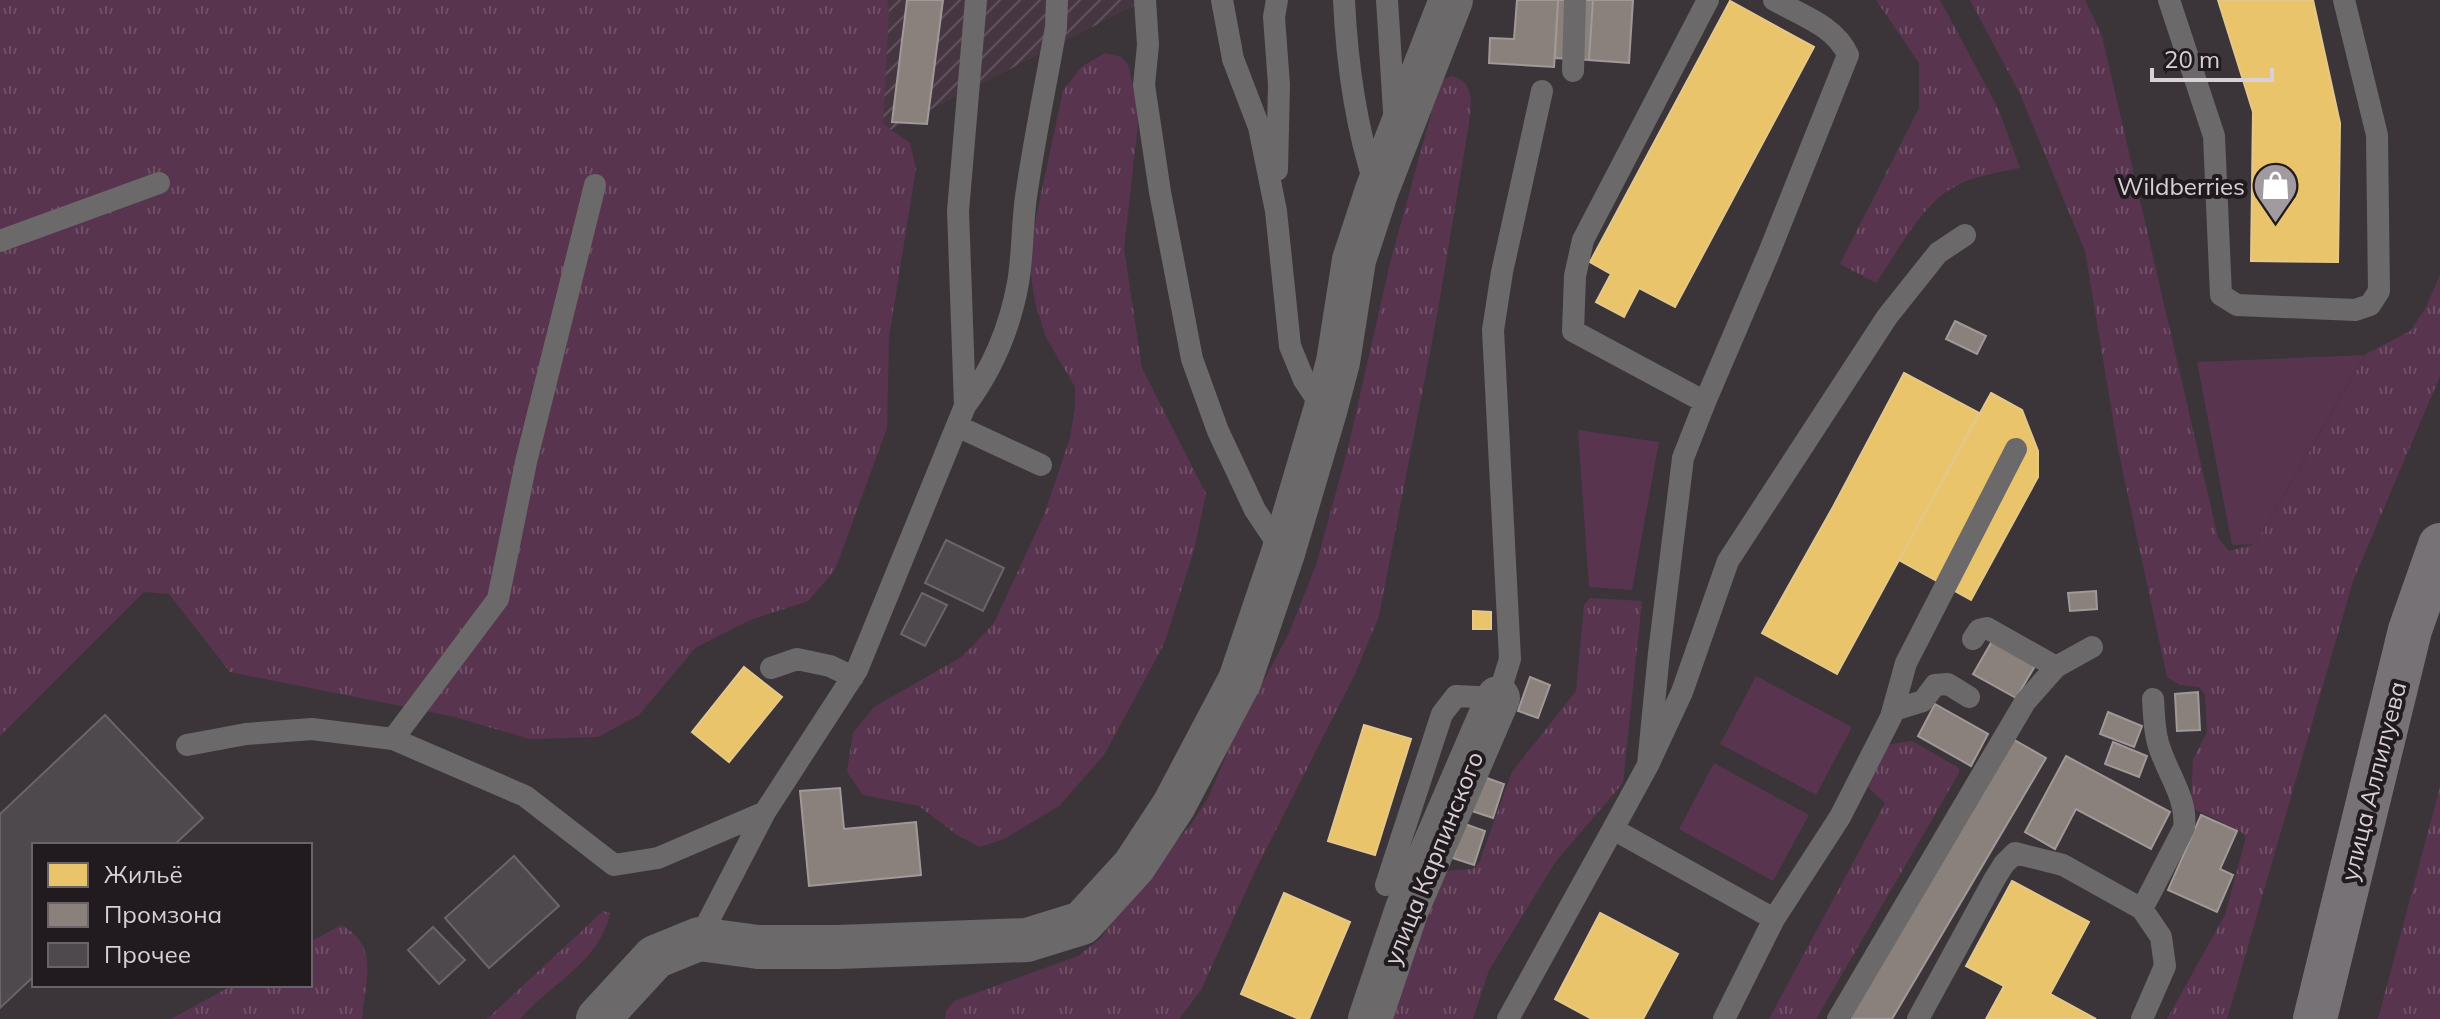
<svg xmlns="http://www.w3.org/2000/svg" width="2440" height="1019" viewBox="0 0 2440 1019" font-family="Mulish,sans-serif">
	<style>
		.industrial { fill: url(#industrial-furrows) }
		.grass { fill: url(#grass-tufts) }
		.park { fill: #58344f }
		.homes { fill: #e9c46a; stroke: #e4c88a; stroke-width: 2 }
		.industry { fill: #8a817c; stroke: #a19997; stroke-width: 2 }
		.building { fill: #4e494c; stroke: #6b6569; stroke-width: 2 }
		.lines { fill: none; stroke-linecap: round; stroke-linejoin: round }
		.lane { stroke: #6b696a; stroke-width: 22 }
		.street { stroke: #6b696a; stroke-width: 44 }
		.primary { stroke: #767275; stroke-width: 44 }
		.labels { text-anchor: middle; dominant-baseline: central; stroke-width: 8; stroke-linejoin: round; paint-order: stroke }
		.poi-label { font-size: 24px; fill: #d8d0d5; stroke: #211b1f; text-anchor: end }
		.street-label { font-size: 24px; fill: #d8d0d5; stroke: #211b1f }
	</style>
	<defs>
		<pattern id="industrial-furrows" width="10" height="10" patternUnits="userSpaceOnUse" patternTransform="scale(2)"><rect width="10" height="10" fill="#463641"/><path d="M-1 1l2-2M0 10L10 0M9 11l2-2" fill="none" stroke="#60525c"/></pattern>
		<pattern id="grass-tufts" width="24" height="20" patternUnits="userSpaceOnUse" patternTransform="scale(2)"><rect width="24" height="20" fill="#58344f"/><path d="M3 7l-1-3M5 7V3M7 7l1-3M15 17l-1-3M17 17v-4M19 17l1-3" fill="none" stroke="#6f5067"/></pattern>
	</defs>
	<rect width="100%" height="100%" fill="#3b3539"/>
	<!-- industrial -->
	<path class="industrial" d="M821,0h324l-262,134z"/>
	<!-- grass -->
	<path class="grass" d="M0,0h887l2,10 -6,114 27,19 6,26 -27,168 -2,91 -52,142 -27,31 -58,19 -55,28 -56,67 -41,22 -68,2 -79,-23 -221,-44 -61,-78 -25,-2 -144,144z
		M1876,0h64l58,108 22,60c-24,5 -50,8 -71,22 -29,18 -53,64 -73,93l-36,-19 79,-156v-45z
		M1970,0h115l17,36 116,502 11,13 26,-7 111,-190 44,-23 15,-22 15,-34v101l-87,205 -126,438h-60l58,-104 21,-78 -6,-6 -46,-22 -3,-6 2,-44 14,-27 -2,-37 -6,-8 -19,-2 -13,-8 -49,-228 -33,-198 -65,-157z
		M1105,53l16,4 7,7 11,50 -15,135 18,119 64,126 -12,56 -30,94 -60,111 -45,51 -55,33 -24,8 -23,-12 -38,-29 -56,-11 -16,-23 6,-39 21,-26 89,-51 31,-33 50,-108 26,-77 5,-30v-21l-29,-50 -11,-34 -7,-48 35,-164 18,-24z
		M1451,76c25,6 20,28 18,48l-31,186 -59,306 -24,58 -99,195 -55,121 -22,29h-234l1,-8 8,-10 124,-45 23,-18 31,-44 60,-71 17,-27 26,-61 54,-102 27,-68 32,-117 42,-185 43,-156 10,-27z
		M1590,598l52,3 -19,182 -67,78 -67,109 -16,49h-88l62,-148 26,-2 6,-6 33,-91 64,-81 8,-86z
		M1912,741l47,27v5l-143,246h-47l116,-216 -18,-17 17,-41z
		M2440,787v232h-62z
		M603,911l7,2c-10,49 -60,71 -90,106h-33z
		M341,925c39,20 24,58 21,94h-191l62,-34h77v-43z"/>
	<!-- park -->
	<path class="park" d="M2365,355l-110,189 -23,1 -35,-183z
		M1578,430l81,12 -27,148 -43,-3z
		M1756,676l96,51 -36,68 -96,-51z
		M1714,763l95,52 -36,66 -94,-52z"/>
	<!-- homes -->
	<path class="homes" d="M2218,0h95l27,123 -2,139 -87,-1 2,-149z
		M1730,1l84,46 -139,260 -36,-19 -15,29 -28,-15 15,-28 -21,-12z
		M1904,373l75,40 -142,261 -75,-41 71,-126z
		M1991,393l31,17 16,41v26l-67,123 -72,-40z
		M1473,611l18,1v17h-18z
		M744,667l38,30 -53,65 -37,-30z
		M1364,725l47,14 -36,116 -47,-14z
		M2012,881l77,41 -39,72 46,25h-110l18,-33 -38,-20z
		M1284,893l66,29 -41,97h-10l-58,-25z
		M1600,913l78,41 -35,65h-51l-37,-20z"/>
	<!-- industry -->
	<path class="industry" d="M907,0h36l-16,124 -35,-2z
		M1517,0h41l-4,67 -65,-4 1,-25 24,1z
		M1558,0h35l-4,60 -34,-2z
		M1593,0h40l-4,63 -40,-3z
		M1955,321l31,15 -9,18 -31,-15z
		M2096,591l1,18 -27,2 -2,-18z
		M1992,641l43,25 -19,32 -43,-24z
		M1530,677l20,8 -12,33 -20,-7z
		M2198,692l2,38 -23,1 -2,-37z
		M1935,704l53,30 -17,32 -53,-30z
		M2108,712l34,14 -8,21 -34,-13z
		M2011,738l35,20 -154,261h-46z
		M2113,742l34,14 -8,21 -34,-13z
		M2066,756l104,56 -19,37 -75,-40 -21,40 -30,-17z
		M1484,777l20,7 -11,34 -21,-7z
		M840,788l4,41 72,-7 5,53 -112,11 -9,-95z
		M2201,815l36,16 -17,38 13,6 -16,37 -49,-22z
		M1465,824l20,7 -11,34 -21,-7z"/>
	<!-- building -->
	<path class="building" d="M946,540l58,28 -21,43 -58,-28z
		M922,593l25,12 -22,41 -24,-12z
		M105,715l98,103 -29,27h-140v131l-34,32v-194z
		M514,856l45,50 -70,62 -44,-50z
		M433,927l32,33 -26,24 -31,-34z"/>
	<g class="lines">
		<!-- lane -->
		<path class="lane" d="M1145,0l3,45 -4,40 16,107 32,167 26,72 37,79 28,42
			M1222,0l11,59 26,68 17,84 14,135 14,34 20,30
			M1277,0l-3,17 5,68 -2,85
			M1344,0c3,64 11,124 31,185
			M1387,0l7,111 6,7
			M2169,0l45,136 7,159 16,10 118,5 15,-5 9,-14 -2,-156 -33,-135
			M1573,71l2,-71
			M0,241l159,-58
			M1705,402l63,-147 80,-200c-13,-29 -47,-40 -74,-55
			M965,406c27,-36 45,-79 53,-123 5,-29 4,-58 8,-86 8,-57 20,-113 30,-170l1,-27
			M957,426l84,39
			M1973,639l6,-9 8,-2 69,39
			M771,668l26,-9 33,7 23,11
			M1894,710l29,-9 12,-16 13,-1 21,13
			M393,739l105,-140 28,-137 69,-277
			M187,745l59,-11 66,-5 81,10 132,57 89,69 44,-7 107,-46
			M1648,765l11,-112 24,-195 22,-56 -132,-71 2,-55 8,-36 125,-240
			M1613,829l35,-64 34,-73 46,-131 159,-244 51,-64 27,-18
			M1386,885l56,-171 14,-18 42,2 12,-39 -17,-329 9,-58 40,-181
			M2142,909l42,-81c4,-30 -18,-56 -26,-85 -4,-14 -4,-30 -5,-44
			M1774,919l66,-102 51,-100 15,-54 110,-214
			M699,939l66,-127 92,-142 108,-264 -7,-195 18,-211
			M1508,1019l105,-190 161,90 -50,100
			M1838,1019l187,-317 31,-35 36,-20
			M1918,1019l76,-139 10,-16 11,-11 48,12 79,44 19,28 4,29 -23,53"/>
		<!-- street -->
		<path class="street" d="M598,1019l57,-62 44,-18 59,8h80l189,-7 55,-17 52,-57 40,-61 66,-125 43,-127 42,-142 13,-49 16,-102 23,-70 74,-190
			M1370,1019l37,-110 91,-211"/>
		<!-- primary -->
		<path class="primary" d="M2315,1019l95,-389 30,-85"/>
	</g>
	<!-- icons -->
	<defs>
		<symbol id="shop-pin" viewBox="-11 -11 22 30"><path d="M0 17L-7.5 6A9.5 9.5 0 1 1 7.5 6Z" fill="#a19a9e" stroke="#211b1f"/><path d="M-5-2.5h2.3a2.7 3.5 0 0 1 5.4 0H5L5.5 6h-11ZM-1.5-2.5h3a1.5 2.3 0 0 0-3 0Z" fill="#fff"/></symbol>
	</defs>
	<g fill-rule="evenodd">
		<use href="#shop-pin" x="2250" y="160" width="51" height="69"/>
	</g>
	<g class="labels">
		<!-- poi labels -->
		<g class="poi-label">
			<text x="2245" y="186">Wildberries</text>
		</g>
		<!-- street labels -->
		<g class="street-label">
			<text transform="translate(2373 781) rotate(-76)">улица Аллилуева</text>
			<text transform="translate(1433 858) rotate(-68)">улица Карпинского</text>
		</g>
	</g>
	<!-- legend -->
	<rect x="32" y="843" width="280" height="144" fill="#211b1f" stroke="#6a6368" stroke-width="2"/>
	<rect x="48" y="863" width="40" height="24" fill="#e9c46a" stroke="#6a6368" stroke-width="2"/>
	<text x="104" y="883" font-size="24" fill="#d8d0d5">Жильё</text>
	<rect x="48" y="903" width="40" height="24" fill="#8a817c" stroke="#6a6368" stroke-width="2"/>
	<text x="104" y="923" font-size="24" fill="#d8d0d5">Промзона</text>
	<rect x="48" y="943" width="40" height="24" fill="#4e494c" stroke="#6a6368" stroke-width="2"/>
	<text x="104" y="963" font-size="24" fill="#d8d0d5">Прочее</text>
	<!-- scale -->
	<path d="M2152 68v12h120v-12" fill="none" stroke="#d8d0d5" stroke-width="4"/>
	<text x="2164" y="68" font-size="24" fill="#d8d0d5" stroke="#211b1f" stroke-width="6" paint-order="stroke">20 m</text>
</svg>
